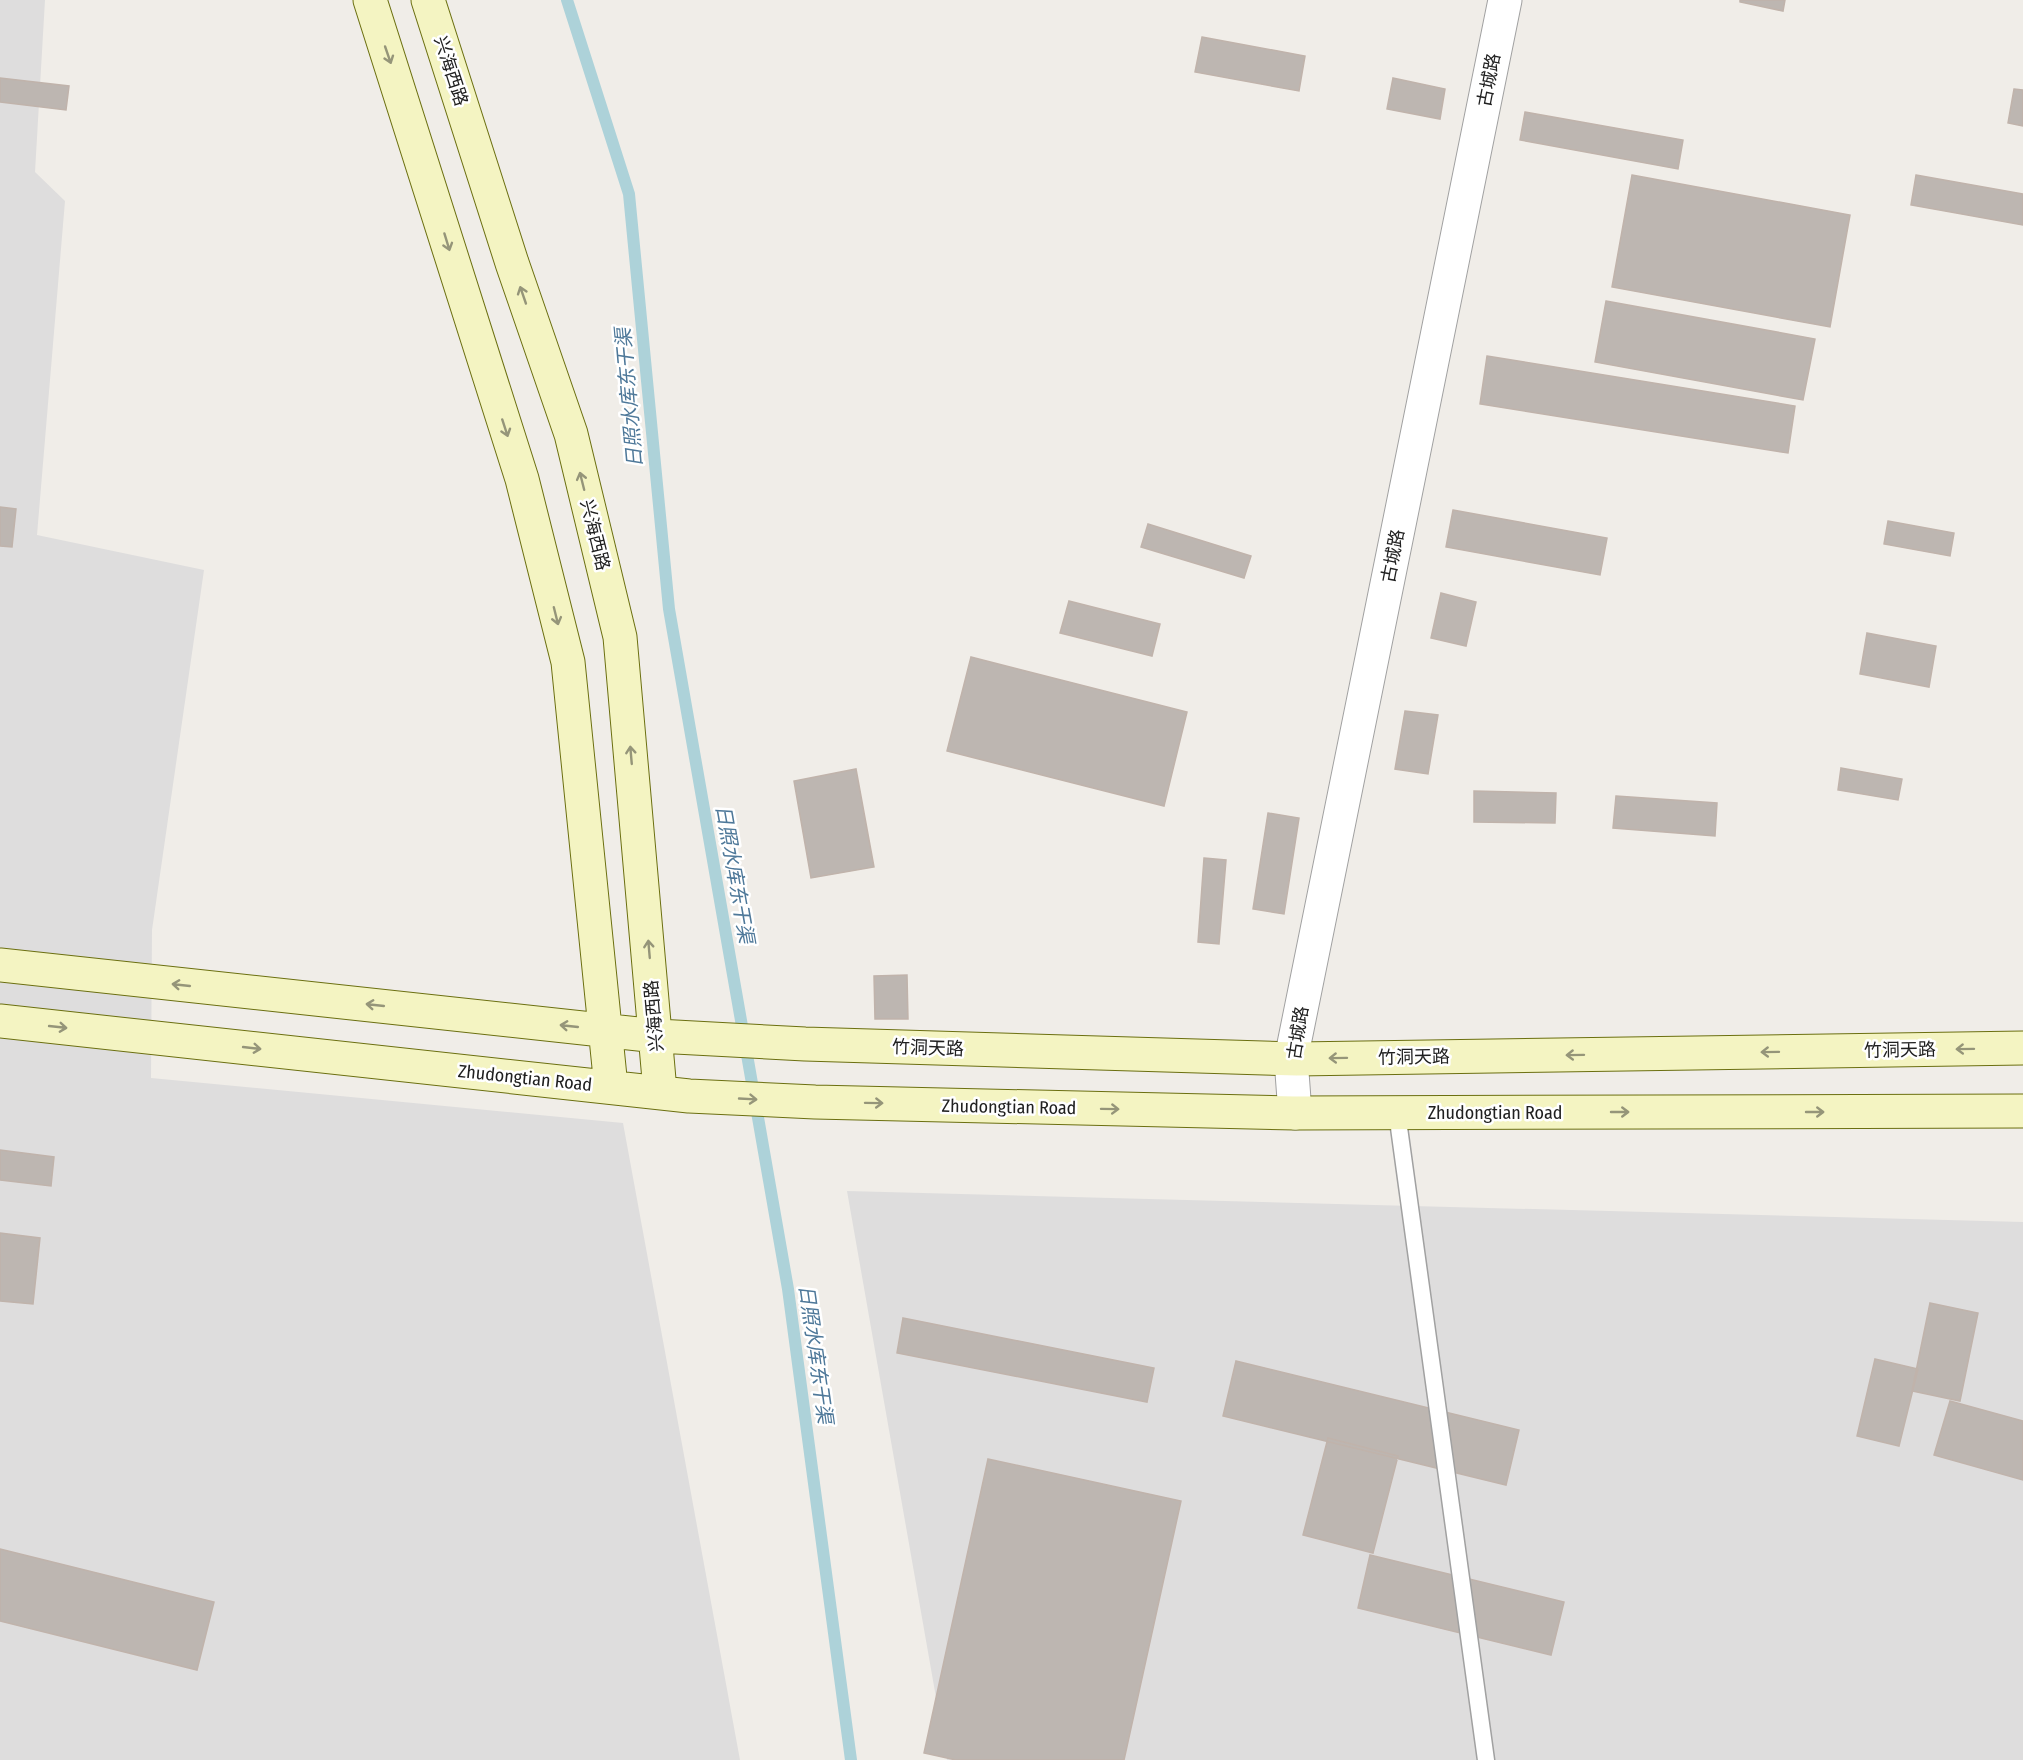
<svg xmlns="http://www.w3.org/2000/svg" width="2023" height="1760" viewBox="0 0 2023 1760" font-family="'Fira Sans Condensed','Noto Sans SC',sans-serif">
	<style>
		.residential { fill: #dedddd }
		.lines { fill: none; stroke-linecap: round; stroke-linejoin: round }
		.stream { stroke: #add2d9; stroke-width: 12 }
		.building { fill: #bdb6b1; stroke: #c0b3ab; stroke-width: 1.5 }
		.lane-casing { stroke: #a1a1a1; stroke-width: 19 }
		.street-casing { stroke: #a1a1a1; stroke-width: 35 }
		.secondary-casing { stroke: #6b6f10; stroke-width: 35 }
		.lane { stroke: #fff; stroke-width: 16 }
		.street { stroke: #fff; stroke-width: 33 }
		.secondary { stroke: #f4f4c2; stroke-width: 33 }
		.oneway { stroke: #959579 }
		.labels { text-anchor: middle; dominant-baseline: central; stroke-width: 5; stroke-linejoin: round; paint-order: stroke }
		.street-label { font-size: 18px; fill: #202020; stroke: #fff }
		.water-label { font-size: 20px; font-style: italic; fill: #4e7899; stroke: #fff }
	</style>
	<rect width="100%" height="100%" fill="#f0ede8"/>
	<!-- residential -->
	<path class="residential" d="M0,0h45l-10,172 30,29 -28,334 167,35 -52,360 -1,148 472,45 117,637h-740z
		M847,1191l1176,31v538h-1076z"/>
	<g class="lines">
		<!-- stream -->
		<path class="stream" d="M567,0l62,194 40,415 119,680 63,471"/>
	</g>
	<!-- building -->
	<path class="building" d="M1740,0h45l-2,11 -43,-9z
		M1202,37l103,19 -6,35 -104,-19z
		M0,78l69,8 -3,24 -66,-8z
		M1393,78l52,11 -5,30 -53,-10z
		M2014,89l9,1v36l-15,-3z
		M1525,112l158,28 -5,29 -158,-29z
		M1632,175l218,40 -20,112 -218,-40z
		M1916,175l107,19v31l-112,-20z
		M1606,301l209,38 -12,61 -208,-38z
		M1487,356l308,50 -7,47 -308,-49z
		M0,507l16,2 -4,38 -12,-1z
		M1453,510l154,28 -7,37 -154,-28z
		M1888,521l66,12 -4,23 -66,-12z
		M1148,524l103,32 -7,22 -103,-31z
		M1441,593l35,9 -10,44 -35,-8z
		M1069,601l91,23 -8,32 -92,-23z
		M1867,633l69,13 -7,41 -69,-13z
		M971,657l216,55 -23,94 -217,-55z
		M1405,711l33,4 -10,59 -33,-5z
		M1841,768l61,11 -4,21 -60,-10z
		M856,769l18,98 -63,11 -17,-97z
		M1474,791l82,2 -1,30 -81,-1z
		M1616,796l101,7 -2,33 -102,-8z
		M1268,813l31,5 -15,96 -31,-5z
		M1204,858l22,2 -7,84 -21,-2z
		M907,975l1,44h-33l-1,-43z
		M0,1150l54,7 -3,29 -51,-6z
		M0,1233l40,5 -7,66 -33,-3z
		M1930,1303l48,10 -18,88 -48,-10z
		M903,1318l251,50 -7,34 -250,-49z
		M1875,1359l43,10 -19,77 -42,-10z
		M1236,1361l283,69 -13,55 -283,-69z
		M1950,1401l73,20v59l-89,-25z
		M1328,1438l70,18 -25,97 -70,-18z
		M988,1459l193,42 -57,259h-168l-32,-7z
		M0,1549l214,53 -17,68 -197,-49z
		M1370,1555l194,47 -13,53 -193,-47z"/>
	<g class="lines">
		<defs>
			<path id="lane" d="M1397,1113l89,647"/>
			<path id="street" d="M1295,1113l-4,-54 214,-1059"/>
			<path id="secondary" d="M370,0l152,479 46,183 43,425
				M428,0l84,263 59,171 49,203 40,454
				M0,965l657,71 148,8 492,15 726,-11
				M0,1021l689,75 126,6 480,11 728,-2"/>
		</defs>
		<!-- lane casing -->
		<use href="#lane" class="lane-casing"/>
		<!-- street casing -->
		<use href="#street" class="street-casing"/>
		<!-- secondary casing -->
		<use href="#secondary" class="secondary-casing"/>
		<!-- lane -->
		<use href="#lane" class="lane"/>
		<!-- street -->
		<use href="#street" class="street"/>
		<!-- secondary -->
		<use href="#secondary" class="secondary"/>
	</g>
	<!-- one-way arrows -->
	<defs><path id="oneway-shaft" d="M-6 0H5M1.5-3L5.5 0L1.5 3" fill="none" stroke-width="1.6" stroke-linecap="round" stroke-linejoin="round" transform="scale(1.5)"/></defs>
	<g class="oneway">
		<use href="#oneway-shaft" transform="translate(388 55) rotate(71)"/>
		<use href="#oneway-shaft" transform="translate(447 242) rotate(73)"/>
		<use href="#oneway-shaft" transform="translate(523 295) rotate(-109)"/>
		<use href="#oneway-shaft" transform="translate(505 428) rotate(72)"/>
		<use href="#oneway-shaft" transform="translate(582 481) rotate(-104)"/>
		<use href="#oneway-shaft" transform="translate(556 616) rotate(76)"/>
		<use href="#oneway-shaft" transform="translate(631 755) rotate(-95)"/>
		<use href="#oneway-shaft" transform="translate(649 949) rotate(-95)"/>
		<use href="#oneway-shaft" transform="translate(181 985) rotate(-174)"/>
		<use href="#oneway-shaft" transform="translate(375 1005) rotate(-174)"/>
		<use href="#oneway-shaft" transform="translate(569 1026) rotate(-174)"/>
		<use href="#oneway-shaft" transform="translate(58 1027) rotate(6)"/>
		<use href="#oneway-shaft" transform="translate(252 1048) rotate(6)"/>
		<use href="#oneway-shaft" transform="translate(1965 1049) rotate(179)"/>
		<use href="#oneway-shaft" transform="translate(1770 1052) rotate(179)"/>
		<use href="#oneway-shaft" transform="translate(1575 1055) rotate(179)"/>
		<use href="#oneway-shaft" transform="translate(1338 1058) rotate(179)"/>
		<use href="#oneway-shaft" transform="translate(748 1099) rotate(3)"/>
		<use href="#oneway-shaft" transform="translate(874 1103) rotate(1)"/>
		<use href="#oneway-shaft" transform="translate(1110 1109) rotate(1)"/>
		<use href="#oneway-shaft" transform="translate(1620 1112)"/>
		<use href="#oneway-shaft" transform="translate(1815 1112)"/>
	</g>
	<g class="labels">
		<!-- street labels -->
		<g class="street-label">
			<text transform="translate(451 71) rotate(72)">兴海西路</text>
			<text transform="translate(1489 80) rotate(-79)">古城路</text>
			<text transform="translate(595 535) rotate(76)">兴海西路</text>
			<text transform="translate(1393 556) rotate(-79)">古城路</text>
			<text transform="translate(654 1016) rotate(-95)">兴海西路</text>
			<text transform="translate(1298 1033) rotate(-81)">古城路</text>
			<text transform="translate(928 1048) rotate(2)">竹洞天路</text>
			<text transform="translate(1900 1050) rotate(-1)">竹洞天路</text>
			<text transform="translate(1414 1057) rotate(-1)">竹洞天路</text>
			<text transform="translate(525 1078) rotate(6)">Zhudongtian Road</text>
			<text transform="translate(1009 1107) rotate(1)">Zhudongtian Road</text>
			<text x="1495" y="1113">Zhudongtian Road</text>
		</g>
		<!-- water labels -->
		<g class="water-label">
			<text transform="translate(629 398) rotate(-95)">日照水库东干渠</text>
			<text transform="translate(735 874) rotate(80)">日照水库东干渠</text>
			<text transform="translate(816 1354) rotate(82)">日照水库东干渠</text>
		</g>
	</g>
</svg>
